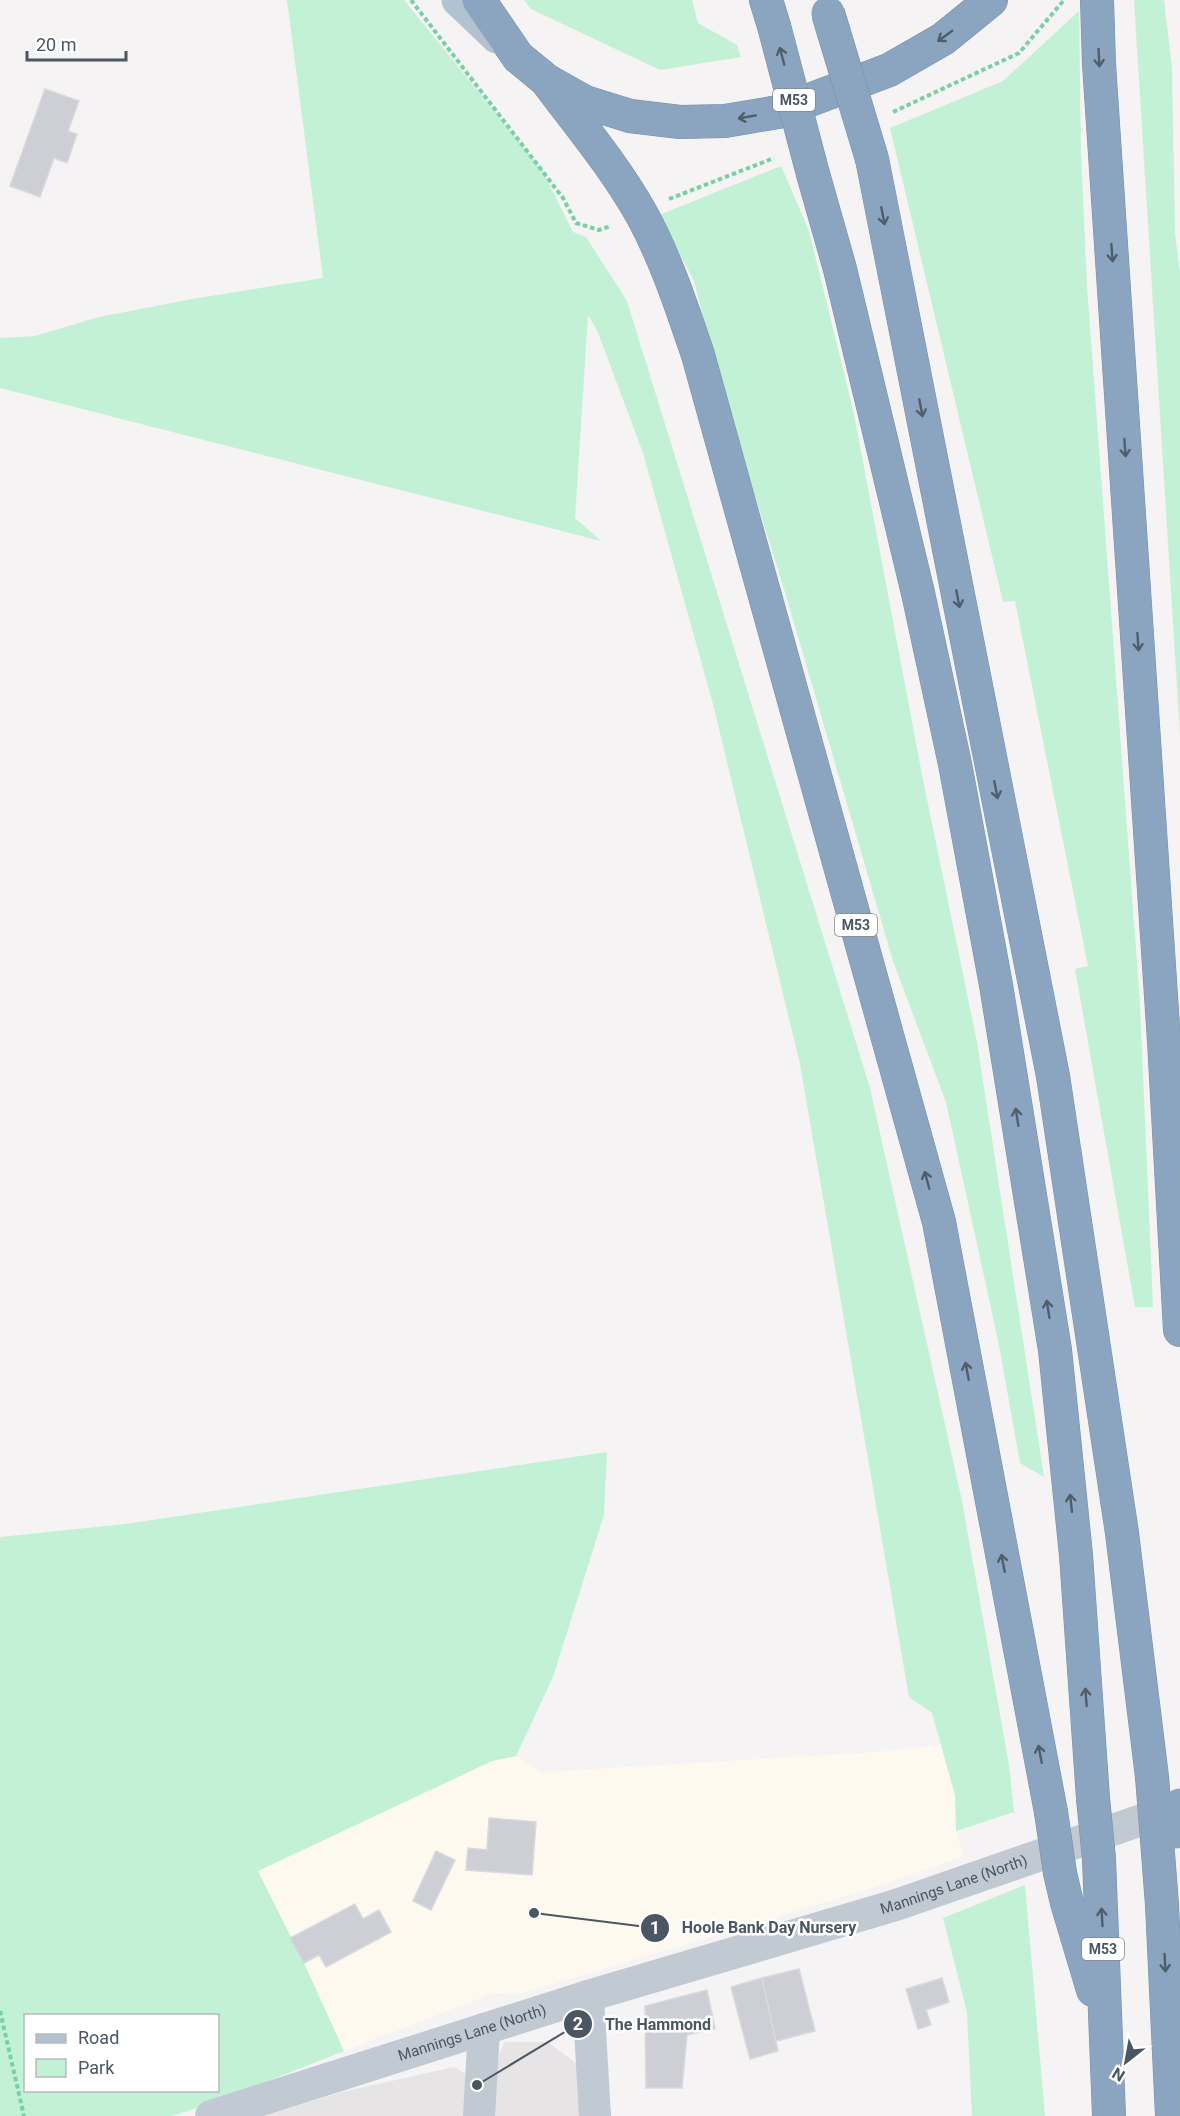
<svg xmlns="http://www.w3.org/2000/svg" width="1180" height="2116" viewBox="0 0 1180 2116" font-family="Roboto,sans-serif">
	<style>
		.commercial { fill: #fdf9ef }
		.education { fill: #e6e4e5 }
		.green { fill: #c3f1d5; fill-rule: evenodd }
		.building { fill: #cdcfd5; stroke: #d7d9de; stroke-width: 1.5 }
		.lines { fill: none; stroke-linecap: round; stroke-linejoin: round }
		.highway-casing { stroke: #7690ad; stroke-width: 34 }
		.path { stroke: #7ad0a6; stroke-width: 4; stroke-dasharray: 4.5 3; stroke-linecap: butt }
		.minor { stroke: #c1cad2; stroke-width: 32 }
		.major { stroke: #b3c2d1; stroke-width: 33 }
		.highway { stroke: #8ba5c1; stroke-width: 33 }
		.highway-bridge-casing { stroke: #7690ad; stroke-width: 34; stroke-linecap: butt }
		.highway-bridge { stroke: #8ba5c1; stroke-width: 33 }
		.oneway { stroke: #505e6b }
		.labels { text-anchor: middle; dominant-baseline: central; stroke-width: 5; stroke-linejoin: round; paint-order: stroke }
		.shield { fill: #fff; stroke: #808990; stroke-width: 1.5 }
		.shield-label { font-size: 14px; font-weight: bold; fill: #4a5661 }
		.street-label { font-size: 15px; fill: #4a5661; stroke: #fff }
		.leader { fill: none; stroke: #4a5661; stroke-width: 2 }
		.callout-dot { fill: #4a5661; stroke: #fff; stroke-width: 2 }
		.mark-label { font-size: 18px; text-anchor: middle; font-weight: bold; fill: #fff }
		.callout-label { font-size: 16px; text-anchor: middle; font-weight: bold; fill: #4a5661; stroke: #fff; stroke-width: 5; stroke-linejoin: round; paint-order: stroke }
	</style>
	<rect width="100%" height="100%" fill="#f5f3f3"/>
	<!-- commercial -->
	<path class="commercial" d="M941,1745l14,50 1,36 8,25 -91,32 -353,106 -26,-1 -150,58 -40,-88 -46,-92 234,-110 24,-5 25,16 335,-20z"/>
	<!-- education -->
	<path class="education" d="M505,2042h43l30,23 4,51h-318l78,-24 112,-25 18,10 20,-9z"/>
	<!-- green -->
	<path class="green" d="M287,0h117l138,170 31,62 13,5 41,64 243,787 92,413 47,264 5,47 -58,19 -1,-36 -23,-82 -23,-16 -109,-633 -87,-360 -70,-251 -46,-123 -9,-15 -13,203 26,23 -601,-153v-50l35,-2 64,-19 93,-18 131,-21z
		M524,0h168l6,23 39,22 4,12 -81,13 -129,-61z
		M1134,0h30l8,68 3,165 5,40v462z
		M1079,11l2,141 6,134 53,718 13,303h-18l-60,-338 13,-3 -73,-365 -12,1 -113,-474 113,-47z
		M781,166l28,65 45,183 69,366 54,262 67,435 -24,-14 -21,-118 -53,-243 -53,-141 -109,-372 -69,-222 -21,-86 -35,-66z
		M607,1452l-3,63 -51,162 -37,79 -24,5 -234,110 46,92 40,88 -129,51 -43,14h-172v-579l125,-13zM26,2016h192v74h-192z
		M1025,1885l20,231h-73l-5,-104 -24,-94z"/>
	<!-- building -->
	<path class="building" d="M45,89l34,12 -11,30 9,3 -10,29 -13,-5 -14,39 -30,-11z
		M489,1818l47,4 -4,53 -66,-5 2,-22 19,2z
		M436,1851l19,9 -24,50 -18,-9z
		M355,1904l8,15 16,-9 12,22 -65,35 -7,-12 -15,8 -14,-25z
		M799,1969l16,62 -39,10 -14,-63z
		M762,1978l16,73 -28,8 -19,-72z
		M942,1978l7,24 -23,8 5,15 -13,4 -12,-40z
		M707,1990l8,39 -28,6 -5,53h-36l-1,-82z"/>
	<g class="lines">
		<defs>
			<path id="highway" d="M479,0l39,57 28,23 39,22 45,14 50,6 45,-1 53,-9 111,-42 54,-31 48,-39
				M766,0l8,26
				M1097,0l2,64 65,977 16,289
				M546,80c33,44 69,87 96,135 24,44 40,93 56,140l241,867 112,590
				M872,159l181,917 69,457 30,244
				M813,174l27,95 78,324 37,171 41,221 59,365 21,205 17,243
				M1157,1840l5,65 10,211
				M1099,1859l10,257
				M1060,1873l7,30 26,87"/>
		</defs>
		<!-- highway casing -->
		<use href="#highway" class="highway-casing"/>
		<!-- path -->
		<path class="path" d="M411,0l152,198 13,25 23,7 12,-4
			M893,112l126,-59 45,-53
			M669,199l105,-41
			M0,2011l24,105"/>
		<!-- minor -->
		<g class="minor">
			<path d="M588,1996l7,120"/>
			<path id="s1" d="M211,2116l377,-120 308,-91 283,-98"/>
			<path d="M479,2116l5,-87"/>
		</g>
		<!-- major -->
		<path class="major" d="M458,0l39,37"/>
		<!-- highway -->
		<use href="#highway" class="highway"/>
		<defs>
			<path id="highway-bridge" d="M828,13l44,146
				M774,26l39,148
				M1152,1777l5,63
				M1093,1798l6,61
				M1051,1812l9,61
				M1176,1832l4,-27"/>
		</defs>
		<!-- highway-bridge casing -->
		<use href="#highway-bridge" class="highway-bridge-casing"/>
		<!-- highway-bridge -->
		<use href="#highway-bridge" class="highway-bridge"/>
	</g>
	<!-- one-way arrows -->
	<defs><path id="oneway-shaft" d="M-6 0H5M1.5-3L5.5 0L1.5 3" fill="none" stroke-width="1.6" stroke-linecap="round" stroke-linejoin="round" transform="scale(1.5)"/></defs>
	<g class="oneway">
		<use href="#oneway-shaft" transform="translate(945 36) rotate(144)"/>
		<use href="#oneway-shaft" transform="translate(782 56) rotate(-105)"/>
		<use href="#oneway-shaft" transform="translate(1099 58) rotate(87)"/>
		<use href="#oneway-shaft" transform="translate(747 117) rotate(170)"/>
		<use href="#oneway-shaft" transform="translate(883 216) rotate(79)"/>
		<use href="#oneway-shaft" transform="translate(1112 253) rotate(86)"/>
		<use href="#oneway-shaft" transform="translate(921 408) rotate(79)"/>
		<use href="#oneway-shaft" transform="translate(1125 448) rotate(86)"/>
		<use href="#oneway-shaft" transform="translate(958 599) rotate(79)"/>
		<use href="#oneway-shaft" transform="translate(1138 642) rotate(86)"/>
		<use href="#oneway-shaft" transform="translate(996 790) rotate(79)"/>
		<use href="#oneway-shaft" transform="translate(1017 1117) rotate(-99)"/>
		<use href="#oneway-shaft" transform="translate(927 1180) rotate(-105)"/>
		<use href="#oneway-shaft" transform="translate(1048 1309) rotate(-99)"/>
		<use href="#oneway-shaft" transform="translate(967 1371) rotate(-101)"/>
		<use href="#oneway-shaft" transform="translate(1071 1503) rotate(-96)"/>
		<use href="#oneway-shaft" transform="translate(1003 1563) rotate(-101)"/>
		<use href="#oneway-shaft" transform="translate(1086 1697) rotate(-94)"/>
		<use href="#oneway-shaft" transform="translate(1040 1754) rotate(-101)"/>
		<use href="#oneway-shaft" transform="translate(1102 1917) rotate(-93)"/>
		<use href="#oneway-shaft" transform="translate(1165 1963) rotate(87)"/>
	</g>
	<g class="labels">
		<!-- shield labels -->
		<g class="shield">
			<rect x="773" y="89" width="42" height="22" rx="4.5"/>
			<rect x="835" y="914" width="42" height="22" rx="4.5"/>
			<rect x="1082" y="1938" width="42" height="22" rx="4.5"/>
		</g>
		<g class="shield-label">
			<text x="794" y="100">M53</text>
			<text x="856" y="925">M53</text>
			<text x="1103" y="1949">M53</text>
		</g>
		<!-- street labels -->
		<g class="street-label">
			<text stroke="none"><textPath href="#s1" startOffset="778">Mannings Lane (North)</textPath></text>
			<text stroke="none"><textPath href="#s1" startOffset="274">Mannings Lane (North)</textPath></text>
		</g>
	</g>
	<!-- callouts -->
	<path class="leader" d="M534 1913L655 1928M477 2085L578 2024"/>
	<g class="callout-dot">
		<circle cx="534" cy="1913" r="6"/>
		<circle cx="477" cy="2085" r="6"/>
		<circle cx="655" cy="1928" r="15"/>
		<circle cx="578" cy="2024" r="15"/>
	</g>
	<g class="mark-label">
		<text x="655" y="1934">1</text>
		<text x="578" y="2030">2</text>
	</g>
	<g class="callout-label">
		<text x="769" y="1933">Hoole Bank Day Nursery</text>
		<text x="658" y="2030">The Hammond</text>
	</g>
	<!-- legend -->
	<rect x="24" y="2014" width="195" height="78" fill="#ffffff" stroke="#b7bbc0" stroke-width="1.5"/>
	<rect x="36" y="2034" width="30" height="9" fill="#b3c2d1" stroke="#b7bbc0" stroke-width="1.5"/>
	<text x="78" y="2044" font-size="18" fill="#4a5661">Road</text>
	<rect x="36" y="2059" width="30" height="18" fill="#c3f1d5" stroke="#b7bbc0" stroke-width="1.5"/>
	<text x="78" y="2074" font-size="18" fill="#4a5661">Park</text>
	<!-- north arrow -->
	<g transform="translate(1126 2062) rotate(211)" stroke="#ffffff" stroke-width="4.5" paint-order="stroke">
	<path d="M0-4.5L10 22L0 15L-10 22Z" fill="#4a5661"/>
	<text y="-9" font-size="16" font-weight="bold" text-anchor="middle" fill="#4a5661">N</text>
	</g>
	<!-- scale -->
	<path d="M27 51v9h99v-9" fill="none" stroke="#4a5661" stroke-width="3"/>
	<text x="36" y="51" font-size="18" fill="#4a5661" stroke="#ffffff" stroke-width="4.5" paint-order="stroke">20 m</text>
</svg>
